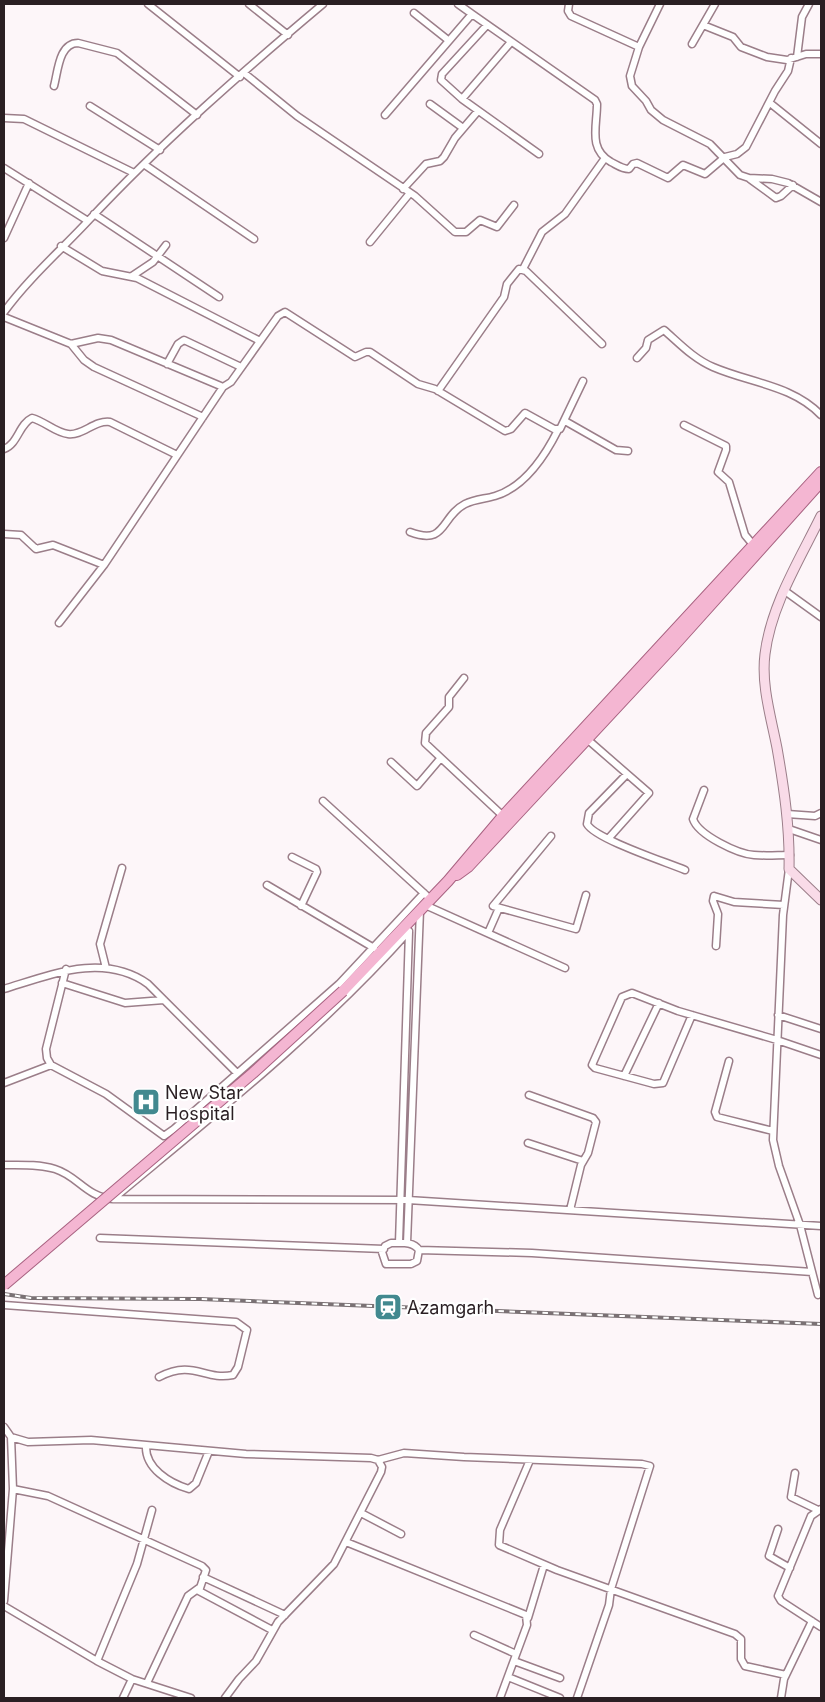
<svg xmlns="http://www.w3.org/2000/svg" width="825" height="1702" viewBox="0 0 825 1702" font-family="Inter,sans-serif">
	<style>
		.lines { fill: none; stroke-linecap: round; stroke-linejoin: round }
		.street-casing { stroke: #9b7e89; stroke-width: 9 }
		.secondary-casing { stroke: #9b7e89; stroke-width: 11 }
		.primary-casing { stroke: #a86281; stroke-width: 12 }
		.street { stroke: #fff; stroke-width: 6 }
		.secondary { stroke: #f9dbe8; stroke-width: 9 }
		.primary { stroke: #f4b6d2; stroke-width: 10 }
		.rail-casing { stroke: #7a7174; stroke-width: 4 }
		.rail { stroke: #fff; stroke-width: 2; stroke-dasharray: 5.5; stroke-linecap: butt }
		.primary-bridge-casing { stroke: #a86281; stroke-width: 12; stroke-linecap: butt }
		.primary-bridge { stroke: #f4b6d2; stroke-width: 10 }
		.labels { text-anchor: middle; dominant-baseline: central; stroke-width: 4.5; stroke-linejoin: round; paint-order: stroke }
		.poi-label { font-size: 18px; fill: #2a1f23; stroke: #fff; text-anchor: start }
	</style>
	<rect width="100%" height="100%" fill="#fdf6f9"/>
	<g class="lines">
		<defs>
			<path id="street" d="M148,4l92,73
				M249,4l39,31
				M569,4l-1,7 3,5 68,31
				M660,4l-21,43 -9,29 2,10 14,15 5,9 12,10 47,24 30,31 9,3 23,1 16,4 33,19
				M414,13l34,27
				M472,14l123,86 2,4c0,23 -9,45 14,58 6,3 11,7 18,7l4,-5 4,-1 31,15 15,-13 22,9 20,-17 12,-3 9,-7 29,-56 13,-20 3,-13
				M487,25l-45,49 -1,6 21,19 77,55
				M703,25l30,12 8,10 26,10 20,3 19,-6h15
				M692,44l23,-40
				M797,57l5,-40 7,-13
				M244,73l53,43 118,80 40,36h11l14,-12 17,7 17,-22
				M54,86c4,-15 5,-43 24,-43l39,10 80,62
				M462,99l49,-57
				M770,103l51,41
				M430,104l33,24
				M90,106l70,44
				M385,115l87,-101 -14,-10
				M4,118l20,1 110,54
				M145,165l109,74
				M4,168l84,53
				M750,179l26,19 5,-2 12,-11
				M403,189l23,-25 14,-3 4,-4 11,-19 23,-27
				M94,214l125,83
				M4,238l25,-55
				M370,242l40,-49
				M61,246l41,25 35,7 123,63
				M523,269l19,-37 23,-18 40,-56
				M132,276l21,-14 13,-17
				M4,312c25,-34 56,-61 85,-92 72,-77 153,-148 234,-216
				M4,317l67,27 27,-6 13,2 112,47 8,-5 47,-66 7,-4 70,45 11,-5h4l48,32 17,5 70,42 6,-2 14,-16 29,16h6l23,-48
				M71,344l13,16 10,7 109,50
				M637,358l9,-10 2,-8 16,-10c16,14 30,29 49,37 37,16 79,18 108,48
				M167,364l11,-20 6,-4 57,27
				M438,391l66,-94 3,-13 12,-15 7,2 76,73
				M565,421l51,29 12,1
				M684,425l42,21v4l-8,22 11,10 16,53 10,12
				M4,449c14,-5 15,-25 28,-31 12,3 24,15 36,16 15,2 26,-14 42,-12l67,33
				M410,532c37,14 30,-15 55,-28 10,-5 20,-5 30,-8 30,-9 50,-40 63,-66
				M4,534l17,1 15,14 17,-4 51,20
				M785,591l36,26
				M59,623l45,-58 119,-178
				M464,678l-15,19v10l-23,26 -1,10 78,73
				M587,739l62,54 -41,46
				M391,762l26,24 23,-27
				M627,774l-38,39 -2,11c8,15 79,38 98,46
				M704,790l-11,29c5,16 45,35 61,36 12,1 24,0 36,0
				M323,801l103,94
				M787,814l28,2 6,-3
				M789,829l32,11
				M551,836l-58,70 83,23 10,-34
				M292,857l24,12 1,3 -16,34
				M789,869l-6,46 -10,225 6,26 21,59 18,70
				M267,885l107,63
				M425,905l140,63
				M488,933l11,-25
				M716,946l2,-32 -5,-13 1,-5 20,6 50,3
				M106,968l-6,-24 22,-76
				M66,969l-20,80 1,9 4,7 55,29 58,42 10,-7 165,-145 85,-91
				M62,983l63,20 39,-3
				M4,989c46,-14 99,-37 144,-5l89,89
				M692,1015l-29,68 -9,1 -59,-16 -3,-3 30,-68 10,-4 46,18 99,29 44,15
				M778,1015l43,14
				M729,1061l-14,51 2,5 56,14
				M624,1076l35,-73
				M4,1083l47,-18
				M529,1095l64,23 3,4 -8,31 -7,12 -11,45
				M528,1143l55,18
				M4,1165c16,0 35,-1 51,4 23,7 31,28 58,30l295,1 413,26
				M113,1199c102,-85 207,-168 296,-268
				M100,1238l284,11
				M391,1243c10,0 22,-2 28,7l-2,11 -6,3h-25l-4,-12 3,-6z
				M399,1243l10,-311
				M407,1243l13,-333
				M419,1250l113,3 280,19
				M4,1305l232,17 11,8 -9,37 -5,8c-29,6 -39,-16 -74,2
				M4,1427l7,10 17,5 63,-2 155,14 125,4 7,2 4,7 -1,5 -47,92 -56,58 -22,39 -17,18 -14,19
				M146,1446c-1,22 23,37 43,43l7,-6 13,-32
				M378,1460l26,-7 60,4 178,7 8,2 -39,123 -2,16 -32,93
				M530,1460l-30,70 -1,15 58,25 178,64 6,5v20l4,7 41,9
				M795,1473l-4,24 27,13
				M13,1489l35,7 154,70 4,4 -7,21 73,39
				M821,1509l-10,7 -33,80 3,5 40,26
				M361,1513l40,21
				M778,1529l-9,27 21,12
				M346,1542l180,73 1,10 -27,73
				M203,1577l82,38
				M4,1601l9,-112 -2,-52
				M4,1606l93,55 35,18 59,19
				M528,1618l16,-53
				M474,1635l42,19
				M97,1661l40,-97 15,-54
				M514,1661l46,17
				M508,1677l52,21
				M147,1683l41,-87 11,-8
				M123,1698l9,-19
				M781,1698l3,-19 28,-58"/>
			<path id="secondary" d="M821,516c-21,43 -50,89 -56,138 -4,31 6,63 12,94 7,40 13,80 12,121l32,31"/>
			<path id="primary" d="M457,875l11,-8 204,-219 149,-166
				M343,991l105,-110 55,-65 318,-344"/>
		</defs>
		<!-- street casing -->
		<use href="#street" class="street-casing"/>
		<!-- secondary casing -->
		<use href="#secondary" class="secondary-casing"/>
		<!-- primary casing -->
		<use href="#primary" class="primary-casing"/>
		<!-- street -->
		<use href="#street" class="street"/>
		<!-- secondary -->
		<use href="#secondary" class="secondary"/>
		<!-- primary -->
		<use href="#primary" class="primary"/>
		<defs>
			<path id="rail" d="M4,1294l27,4 169,1 621,25"/>
		</defs>
		<!-- rail casing -->
		<use href="#rail" class="rail-casing"/>
		<!-- rail -->
		<use href="#rail" class="rail"/>
		<defs>
			<path id="primary-bridge" d="M4,1285l249,-212 90,-82"/>
		</defs>
		<!-- primary-bridge casing -->
		<use href="#primary-bridge" class="primary-bridge-casing"/>
		<!-- primary-bridge -->
		<use href="#primary-bridge" class="primary-bridge"/>
	</g>
	<!-- icons -->
	<defs>
		<symbol id="hospital-square" viewBox="-11 -11 22 22"><rect x="-9" y="-9" width="18" height="18" rx="4" fill="#42898f" stroke="#fff"/><path d="M-5-5h3v3.5h4V-5h3V5h-3V1.5h-4V5h-3Z" fill="#fff"/></symbol>
		<symbol id="station-square" viewBox="-11 -11 22 22"><rect x="-9" y="-9" width="18" height="18" rx="4" fill="#42898f" stroke="#fff"/><path d="M-3-6H3Q5-6 5-4V2Q5 4 3 4L4.5 6H3L1.5 4h-3L-3 6H-4.5L-3 4Q-5 4-5 2V-4Q-5-6-3-6ZM-3.5-4v3h7v-3ZM-3.5 1v1.5H-2V1ZM2 1v1.5H3.5V1Z" fill="#fff"/></symbol>
	</defs>
	<g fill-rule="evenodd">
		<use href="#hospital-square" x="130" y="1086" width="32" height="32"/>
		<use href="#station-square" x="372" y="1291" width="32" height="32"/>
	</g>
	<g class="labels">
		<!-- poi labels -->
		<g class="poi-label">
			<text x="165" y="1092">New Star<tspan x="165" dy="21">Hospital</tspan></text>
			<text x="407" y="1307">Azamgarh</text>
		</g>
	</g>
	<!-- border -->
	<rect width="825" height="1702" fill="none" stroke="#2a1f23" stroke-width="10"/>
</svg>
